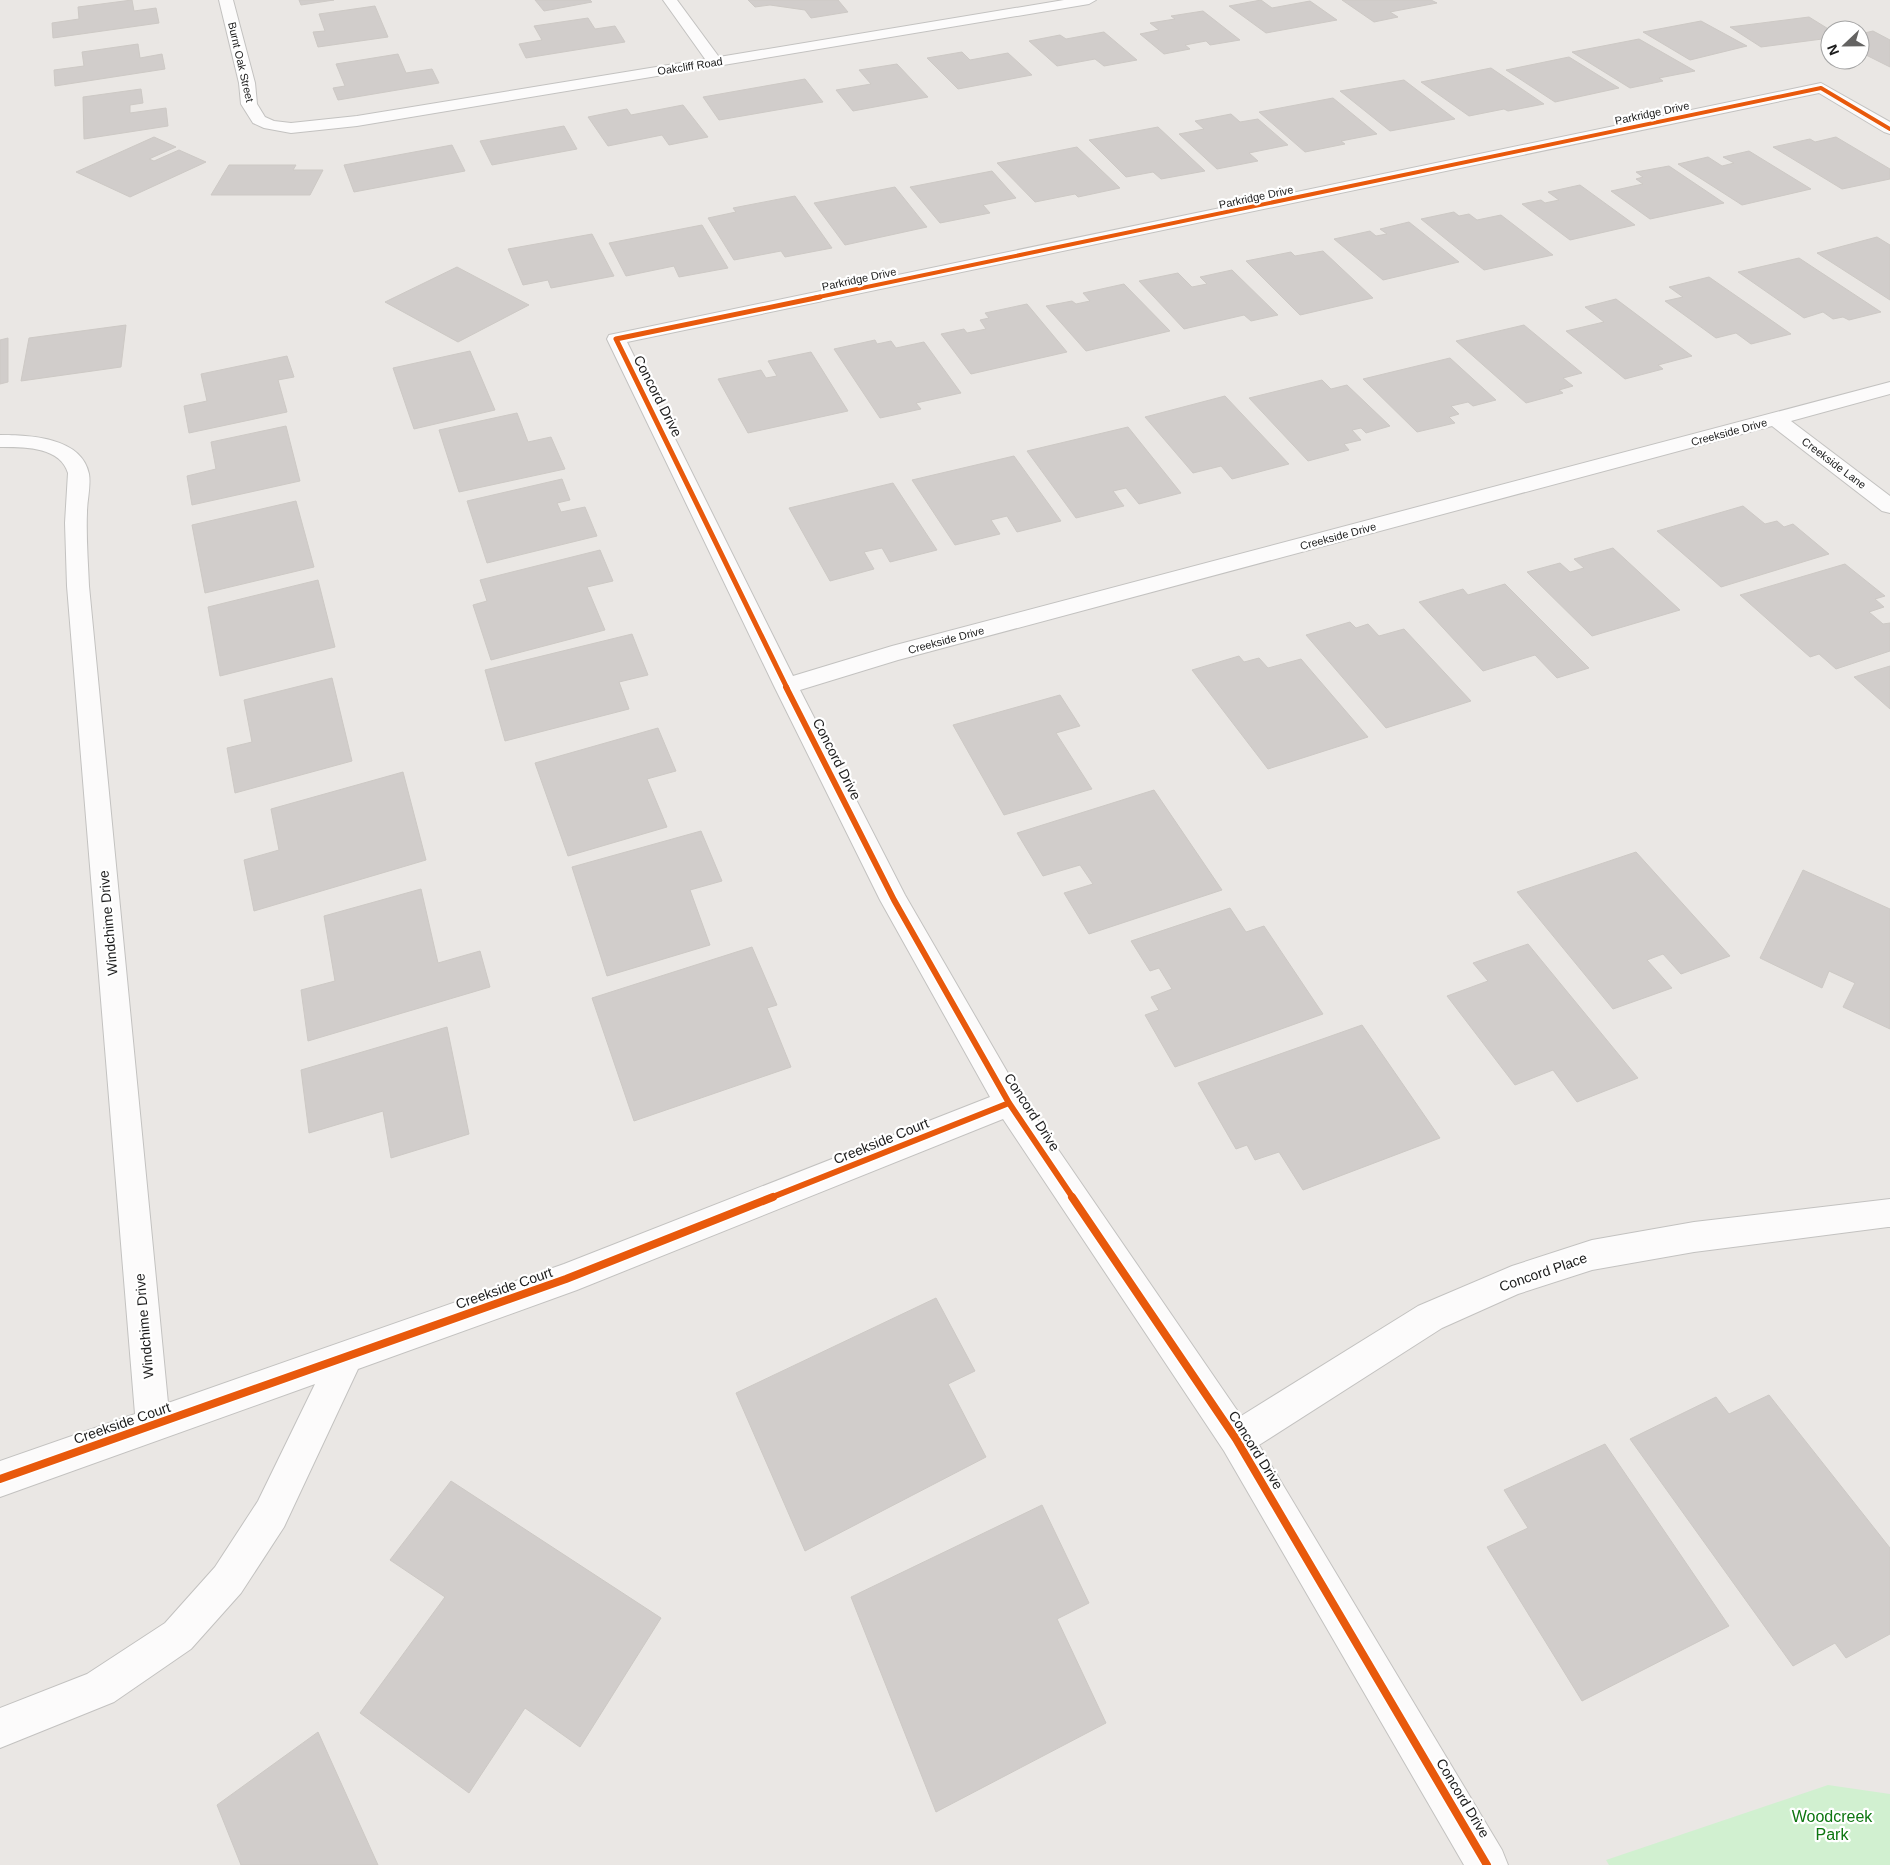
<svg xmlns="http://www.w3.org/2000/svg" width="1890" height="1865" viewBox="0 0 1890 1865" font-family="Arial,sans-serif">
	<style>
		.park { fill: #d1f0d0 }
		.building { fill: #d1cdcb; stroke: #cdc9c5 }
		.lines { fill: none; stroke-linecap: round; stroke-linejoin: round }
		.street-casing { stroke: #c3c2c0; stroke-width: 2 }
		.street { fill: #fcfbfb; fill-rule: evenodd }
		.cycleway-far3-casing { stroke: #fff; stroke-width: 5.5 }
		.cycleway-far2-casing { stroke: #fff; stroke-width: 8 }
		.cycleway-far1-casing { stroke: #fff; stroke-width: 9 }
		.cycleway-casing { stroke: #fff; stroke-width: 11 }
		.cycleway-far3 { stroke: #e8590c; stroke-width: 4 }
		.cycleway-far2 { stroke: #e8590c; stroke-width: 5 }
		.cycleway-far1 { stroke: #e8590c; stroke-width: 6 }
		.cycleway { stroke: #e8590c; stroke-width: 8 }
		.labels { text-anchor: middle; dominant-baseline: central; stroke-width: 4.5; stroke-linejoin: round; paint-order: stroke }
		.far-street-label { font-size: 11px; fill: #1c1c1c; stroke: #fff }
		.street-label { font-size: 14px; fill: #1c1c1c; stroke: #fff }
		.near-park-label { font-size: 16px; fill: #0d7610; stroke: #fff }
	</style>
	<rect width="100%" height="100%" fill="#eae7e4"/>
	<!-- park -->
	<path class="park" d="M1828,1785l62,9v71h-281l-3,-5z"/>
	<!-- building -->
	<path class="building" d="M132,0l2,11 22,-3 3,15 -106,15 -1,-15 27,-4 -1,-12z
		M299,0h35l-33,5z
		M535,0h55l2,2 -48,9z
		M748,0h90l10,12 -37,6 -6,-8 -35,-5 -15,2z
		M1261,0l11,8 38,-7 27,19 -71,13 -37,-27z
		M1342,0h89l6,3 -47,9 8,5 -24,5z
		M375,6l13,31 -70,10 -5,-15 12,-1 -6,-17z
		M1203,11l37,29 -30,5 -4,-4 -21,4 5,4 -26,5 -24,-20 19,-4 -9,-7 25,-4 -4,-3z
		M1809,17l21,13v8l-69,9 -31,-20z
		M588,18l7,11 20,-3 10,16 -99,16 -7,-14 23,-4 -8,-14z
		M1701,21l46,25 -57,14 -47,-28z
		M1873,31l17,9v27l-30,-15v-18z
		M1104,32l33,28 -33,6 -9,-7 -38,7 -28,-25 31,-6 6,4z
		M1639,39l56,32 -36,7 4,3 -33,7 -58,-36z
		M138,44l2,14 22,-4 3,15 -110,17 -1,-16 30,-4 -2,-14z
		M962,52l8,8 38,-7 24,22 -74,14 -31,-31z
		M398,54l8,19 26,-4 7,14 -101,17 -5,-12 12,-2 -9,-22z
		M1569,57l50,31 -64,14 -49,-32z
		M897,64l31,33 -75,14 -17,-21 35,-6 -12,-14z
		M1491,68l53,36 -36,7 -4,-2 -35,7 -48,-34z
		M805,79l18,23 -104,18 -16,-23z
		M1404,80l51,39 -65,12 -50,-40z
		M141,89l2,14 -13,2v8l36,-5 2,18 -84,13 -1,-42z
		M1333,98l44,36 -36,7 4,3 -40,8 -46,-40z
		M683,105l25,32 -39,8 -7,-10 -54,11 -20,-29 39,-8 4,6z
		M1231,114l9,8 18,-3 30,26 -39,8 9,8 -41,8 -38,-35 25,-5 -9,-8z
		M564,126l13,23 -85,16 -12,-24z
		M1158,127l47,44 -44,8 -8,-7 -27,5 -37,-37z
		M154,137l22,10 -27,12 5,2 25,-11 27,12 -76,35 -54,-25z
		M1836,137l54,32v10l-48,10 -69,-42 37,-8 5,3z
		M452,145l13,26 -111,21 -10,-27z
		M1077,147l43,41 -42,9 -3,-3 -40,8 -38,-39z
		M1749,151l62,38 -69,16 -64,-41 30,-7 14,9 12,-3 -11,-6z
		M229,165h67l-3,5h30l-13,25h-99z
		M1669,166l55,37 -74,16 -39,-28 32,-7 -7,-5 7,-2 -7,-5z
		M992,171l24,27 -33,7 7,8 -50,10 -30,-36z
		M1580,185l55,40 -65,15 -48,-36 19,-4 4,3 14,-3 -11,-8z
		M895,187l32,40 -82,18 -31,-42z
		M795,196l37,52 -47,9 -4,-6 -47,9 -26,-42 28,-6 -3,-4z
		M1454,212l5,4 10,-2 8,6 24,-5 52,40 -69,15 -63,-51z
		M1409,222l50,40 -76,18 -49,-41 36,-8 6,5 11,-2 -7,-5z
		M702,225l26,43 -49,9 -5,-11 -48,10 -17,-33z
		M592,234l22,42 -63,12 -3,-8 -25,5 -15,-36z
		M1877,237l13,8v55l-73,-47z
		M1323,251l50,47 -73,17 -54,-54 45,-9 4,4z
		M1799,258l82,54 -32,8 -6,-3 -10,2 -10,-7 -19,6 -66,-46z
		M457,267l72,38 -71,37 -73,-40z
		M1232,270l46,45 -27,6 -7,-6 -60,14 -45,-48 39,-8 14,14 15,-3 -7,-7z
		M1709,277l82,57 -40,10 -15,-11 -20,5 -51,-37 18,-4 -14,-10z
		M1124,284l46,47 -84,20 -40,-45 26,-5 4,3 14,-3 -7,-8z
		M1616,299l76,57 -34,9 5,4 -38,10 -59,-48 38,-9 -19,-15z
		M1027,304l40,48 -96,22 -30,-40 23,-5 3,4 19,-4 -6,-9 9,-2 -4,-5z
		M126,325l-5,42 -100,14 8,-43z
		M1524,325l58,48 -19,5 10,8 -14,4 4,3 -37,10 -70,-62z
		M8,338v44l-8,2v-44z
		M875,340l2,4 14,-3 5,7 28,-6 37,51 -45,10 5,6 -41,9 -46,-69z
		M470,351l25,59 -81,19 -21,-61z
		M811,352l37,59 -100,22 -30,-54 43,-9 5,8 11,-2 -9,-15z
		M287,356l7,21 -16,3 9,32 -98,21 -5,-27 23,-5 -6,-27z
		M1450,358l46,42 -23,6 -5,-4 -17,4 8,8 -10,3 6,6 -38,9 -54,-53z
		M1322,380l9,9 16,-4 43,41 -24,7 -5,-5 -9,2 9,10 -17,4 5,6 -41,11 -59,-63z
		M1225,396l64,68 -57,15 -11,-13 -28,7 -48,-56z
		M517,413l11,29 23,-5 14,32 -106,23 -20,-62z
		M286,426l14,55 -108,24 -5,-29 29,-7 -5,-27z
		M1128,427l53,66 -42,11 -13,-16 -13,3 11,15 -48,12 -49,-67z
		M1014,456l47,65 -44,11 -10,-16 -16,4 9,14 -45,11 -43,-65z
		M562,479l8,21 -13,3 4,9 24,-5 12,29 -110,27 -20,-62z
		M893,483l44,67 -47,12 -8,-14 -18,4 10,17 -44,12 -41,-73z
		M296,501l18,66 -109,26 -13,-68z
		M1743,506l22,18 12,-3 7,6 9,-3 36,30 -108,33 -64,-56z
		M1613,548l67,62 -88,26 -65,-64 33,-9 10,9 14,-4 -10,-9z
		M600,550l13,31 -26,6 18,43 -114,30 -18,-55 14,-4 -7,-21z
		M1845,564l40,32 -10,3 9,8 -15,5 14,12 7,-1v28l-54,18 -17,-15 -9,3 -70,-62z
		M318,580l17,67 -115,29 -12,-69z
		M1505,584l84,84 -32,10 -22,-23 -52,16 -64,-69 44,-13 5,6z
		M1350,622l6,6 12,-4 11,12 25,-7 67,72 -85,27 -80,-93z
		M632,634l16,41 -29,7 10,27 -124,32 -20,-71z
		M1239,656l5,6 15,-4 9,10 33,-9 67,78 -100,32 -76,-99z
		M1890,666v43l-36,-32z
		M332,678l20,83 -117,32 -8,-45 25,-6 -8,-42z
		M1060,695l20,31 -24,7 36,56 -88,26 -51,-90z
		M658,728l18,43 -29,8 20,48 -99,29 -33,-93z
		M403,772l23,88 -172,51 -10,-51 35,-10 -8,-41z
		M1154,790l68,100 -133,44 -25,-41 29,-9 -13,-19 -37,11 -26,-43z
		M701,831l21,50 -32,9 20,55 -103,31 -35,-109z
		M1636,852l94,104 -49,18 -18,-20 -16,6 25,28 -59,21 -96,-117z
		M1803,870l87,39v120l-47,-22 12,-24 -26,-12 -7,17 -62,-30z
		M421,889l17,74 42,-12 10,36 -182,54 -7,-51 34,-9 -11,-65z
		M1230,908l16,24 18,-6 59,88 -148,53 -30,-52 14,-5 -8,-13 21,-8 -13,-21 -9,3 -19,-30z
		M1528,944l110,134 -61,24 -24,-32 -38,15 -68,-89 41,-15 -15,-18z
		M752,947l25,58 -10,3 24,59 -157,54 -42,-123z
		M1362,1025l78,113 -137,52 -24,-38 -24,8 -8,-15 -11,4 -38,-66z
		M447,1027l22,107 -78,24 -8,-47 -74,22 -8,-63z
		M936,1298l39,73 -27,13 38,73 -181,94 -69,-158z
		M1769,1395l121,153v86l-44,24 -11,-15 -42,23 -163,-227 86,-42 13,17z
		M1605,1444l124,182 -147,75 -95,-154 41,-19 -24,-38z
		M451,1481l210,137 -81,129 -55,-39 -56,85 -109,-80 85,-116 -55,-37z
		M1042,1505l47,98 -32,16 49,104 -170,89 -85,-215z
		M318,1732l60,133h-137l-24,-60z"/>
	<g class="lines">
		<defs>
			<path id="street" d="M219,0h14l22,83 2,21 8,13 9,4 17,2 66,-7 348,-57 -42,-59h14l42,57 345,-57h32l-7,4 -732,122 -66,7 -27,-5 -11,-5 -12,-19 -2,-21z
				M1821,83l69,39v12l-6,-2 -65,-39 -1192,249 166,334 99,-30 998,-264v12l-99,27 99,75v17l-8,-2 -110,-85 -874,234 -98,30 105,205 115,199 221,322 177,-110 94,-40 80,-26 102,-18 196,-23v28h-2l-194,25 -102,18 -74,24 -76,34 -183,117 243,405 6,15h-44l-240,-414 -221,-332 -426,171 -219,79 -74,158 -43,66 -50,56 -77,53 -114,46v-40l87,-34 78,-51 50,-56 43,-66 57,-117 -315,113v-36l135,-47 -68,-828 -2,-63 3,-50c-8,-27 -46,-26 -68,-26v-12c29,0 82,2 89,39 2,12 -2,26 -2,38 -1,25 1,49 2,74l79,817 396,-139 426,-167 -110,-197 -106,-214 -167,-347 2,-4z"/>
		</defs>
		<!-- street casing -->
		<use href="#street" class="street-casing"/>
		<!-- street -->
		<use href="#street" class="street"/>
		<defs>
			<path id="cycleway-far3" d="M814,298l1007,-210 69,41"/>
			<path id="cycleway-far2" d="M787,688l-171,-349 204,-42"/>
			<path id="cycleway-far1" d="M786,687l108,213 115,203 64,95
				M770,1198l239,-95"/>
			<path id="cycleway" d="M1072,1197l164,242 251,426
				M0,1479l566,-200 207,-82"/>
		</defs>
		<!-- cycleway-far3 casing -->
		<use href="#cycleway-far3" class="cycleway-far3-casing"/>
		<!-- cycleway-far2 casing -->
		<use href="#cycleway-far2" class="cycleway-far2-casing"/>
		<!-- cycleway-far1 casing -->
		<use href="#cycleway-far1" class="cycleway-far1-casing"/>
		<!-- cycleway casing -->
		<use href="#cycleway" class="cycleway-casing"/>
		<!-- cycleway-far3 -->
		<use href="#cycleway-far3" class="cycleway-far3"/>
		<!-- cycleway-far2 -->
		<use href="#cycleway-far2" class="cycleway-far2"/>
		<!-- cycleway-far1 -->
		<use href="#cycleway-far1" class="cycleway-far1"/>
		<!-- cycleway -->
		<use href="#cycleway" class="cycleway"/>
	</g>
	<g class="labels">
		<!-- far-street labels -->
		<g class="far-street-label">
			<text transform="translate(241 62) rotate(77)">Burnt Oak Street</text>
			<text transform="translate(690 66) rotate(-9)">Oakcliff Road</text>
			<text transform="translate(1652 113) rotate(-12)">Parkridge Drive</text>
			<text transform="translate(1256 197) rotate(-12)">Parkridge Drive</text>
			<text transform="translate(859 279) rotate(-12)">Parkridge Drive</text>
			<text transform="translate(1729 432) rotate(-15)">Creekside Drive</text>
			<text transform="translate(1834 463) rotate(37)">Creekside Lane</text>
			<text transform="translate(1338 536) rotate(-15)">Creekside Drive</text>
			<text transform="translate(946 640) rotate(-15)">Creekside Drive</text>
		</g>
		<!-- street labels -->
		<g class="street-label">
			<text transform="translate(658 396) rotate(63)">Concord Drive</text>
			<text transform="translate(837 759) rotate(63)">Concord Drive</text>
			<text transform="translate(108 923) rotate(-95)">Windchime Drive</text>
			<text transform="translate(1032 1112) rotate(57)">Concord Drive</text>
			<text transform="translate(881 1141) rotate(-22)">Creekside Court</text>
			<text transform="translate(1543 1272) rotate(-19)">Concord Place</text>
			<text transform="translate(504 1288) rotate(-19)">Creekside Court</text>
			<text transform="translate(144 1326) rotate(-95)">Windchime Drive</text>
			<text transform="translate(122 1423) rotate(-19)">Creekside Court</text>
			<text transform="translate(1256 1450) rotate(58)">Concord Drive</text>
			<text transform="translate(1463 1798) rotate(59)">Concord Drive</text>
		</g>
		<!-- near-park labels -->
		<g class="near-park-label">
			<text x="1832" y="1816">Woodcreek<tspan x="1832" dy="18">Park</tspan></text>
		</g>
	</g>
	<!-- north arrow -->
	<g transform="translate(1845 45) rotate(248)"><circle r="24" fill="#ffffff" stroke="#a4a4a4"/>
	<path d="M0-4L9 19L0 12L-9 19Z" fill="#646362"/>
	<text y="-8" font-size="14" font-weight="bold" text-anchor="middle" fill="#1c1c1c">N</text>
	</g>
</svg>
